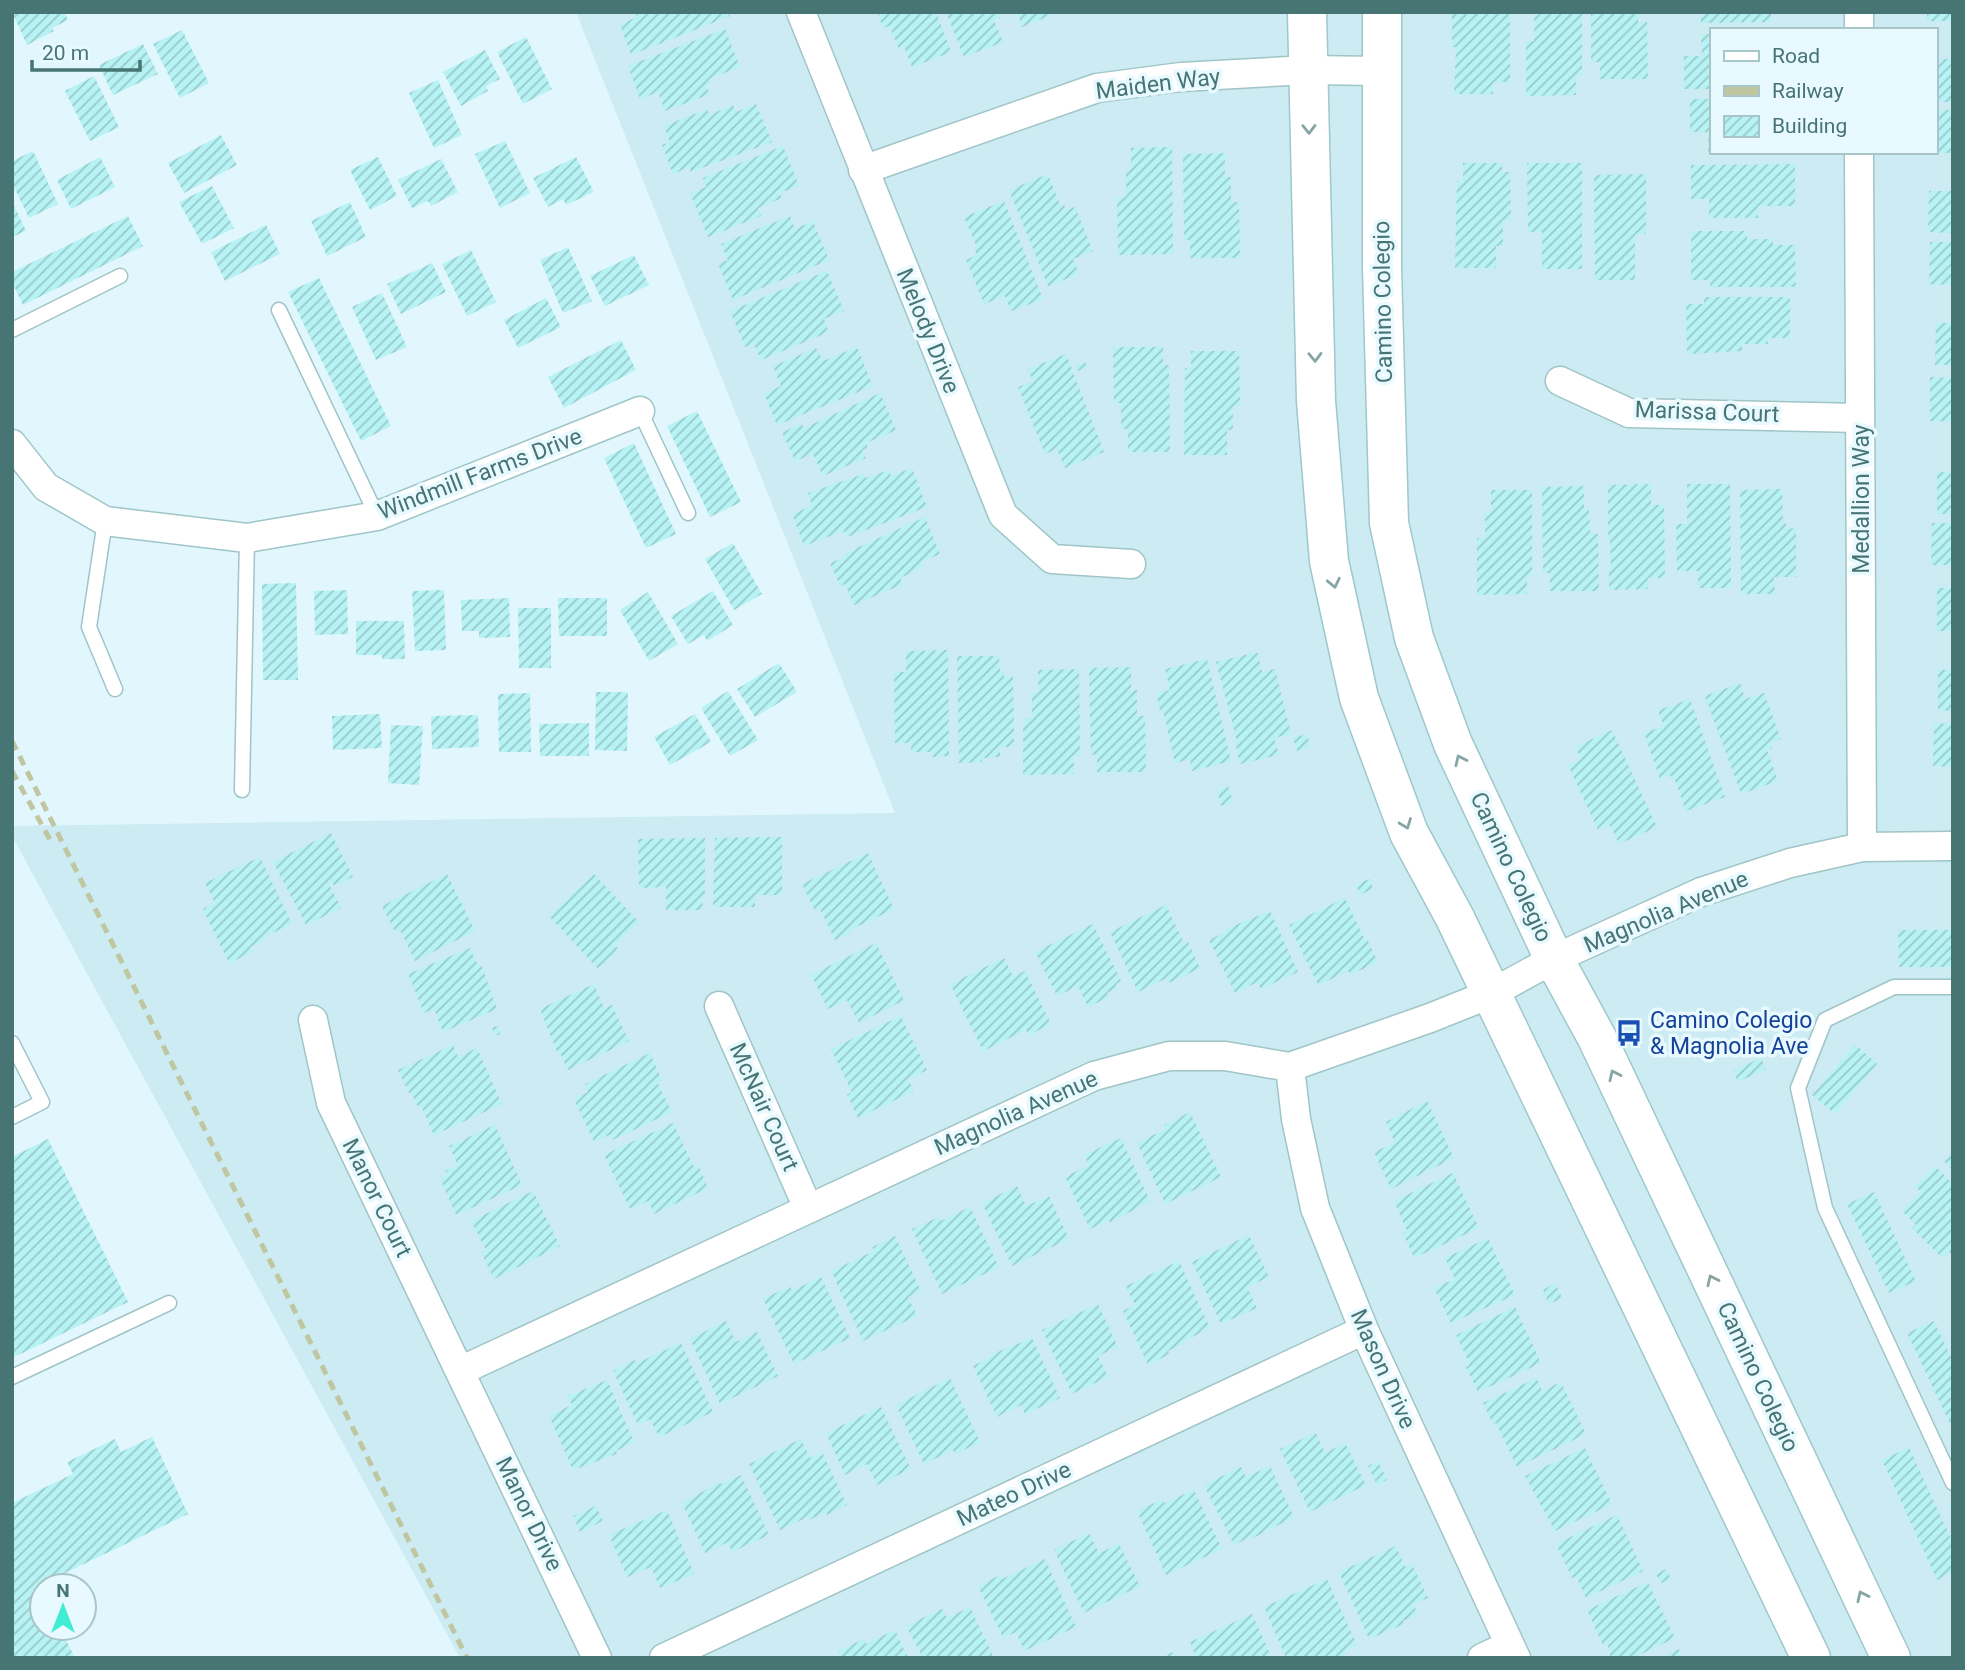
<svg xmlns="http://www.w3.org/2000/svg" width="1965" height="1670" viewBox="0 0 1965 1670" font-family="Roboto,sans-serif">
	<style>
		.residential { fill: #ccebf2; fill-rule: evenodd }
		.building { fill: url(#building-hatch) }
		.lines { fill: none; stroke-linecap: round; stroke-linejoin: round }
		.lane-casing { stroke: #9fc5c7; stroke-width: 17 }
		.street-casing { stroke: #9fc5c7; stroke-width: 31 }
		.secondary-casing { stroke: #9ec8cb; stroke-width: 41 }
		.lane { stroke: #fff; stroke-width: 14 }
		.street { stroke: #fff; stroke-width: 28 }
		.secondary { stroke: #fff; stroke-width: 38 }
		.rail { stroke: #c0c6a0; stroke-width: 5; stroke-dasharray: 10 7; stroke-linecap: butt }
		.oneway { stroke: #87a5a5 }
		.labels { text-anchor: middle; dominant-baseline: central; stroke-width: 7; stroke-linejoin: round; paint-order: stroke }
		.street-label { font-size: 23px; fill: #477574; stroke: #e8faff }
		.transit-label { font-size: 23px; fill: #164399; stroke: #e8faff; text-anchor: start }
	</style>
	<defs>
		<pattern id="building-hatch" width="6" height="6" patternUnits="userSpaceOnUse" patternTransform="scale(1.75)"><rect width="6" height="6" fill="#b7f3f4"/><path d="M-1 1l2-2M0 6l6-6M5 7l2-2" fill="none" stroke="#97c9ca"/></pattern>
	</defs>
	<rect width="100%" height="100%" fill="#e1f7fd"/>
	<!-- residential -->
	<path class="residential" d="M576,12h1377v1646h-1493l-448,-822v-10l883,-13zM1711,30h224v122h-224z"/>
	<!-- building -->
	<path class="building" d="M12,12h52l4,8 -16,8 2,3 -27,14z
		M635,12h94l1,4 -99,39 -11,-30 17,-8z
		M877,12h59l15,40 -39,15 -8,-20 -5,2 -10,-23 -6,2z
		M946,12h51l3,6 -6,2 9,22 -39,15z
		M1017,12h42l-37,15z
		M1452,12h58v70h-17v12h-39l2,-47h-4z
		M1539,12h43v64h-6v19l-50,1v-55h8v-26h5z
		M1591,12h47v10h9l1,57h-48v-17h-9z
		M1701,12h70v10l-70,1z
		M1927,12h26v9h-26z
		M725,29l15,38 -31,12 2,5 -5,2 4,8 -45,17 -7,-19 -18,7 -12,-33z
		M182,30l27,53 -29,15 -27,-54z
		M1701,34h10v55h-27v-33h18z
		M526,37l26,52 -29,15 -26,-52z
		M143,44l15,30 -45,21 -14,-30z
		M485,50l15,29 -14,7 2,5 -27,15 -18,-34z
		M1935,59h18v43h-18z
		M94,76l25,51 -29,14 -25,-50z
		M438,80l24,55 -28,13 -25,-55z
		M1690,99h21v53h-3v-20h-18z
		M756,104l16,38 -81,30 -2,-5 -16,7 -11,-29 8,-3 -6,-16 43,-17 2,6 24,-10 3,7z
		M1935,110h18v43h-18z
		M221,135l16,30 -53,28 -16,-30z
		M505,141l25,52 -30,15 -25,-54z
		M783,146l16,40 -20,7 3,5 -24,10 3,8 -53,21 -18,-44 16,-6 -3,-9z
		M1172,147l1,107 -55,1 -1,-58h9v-27h5v-22z
		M33,151l25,53 -29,14 -17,-35v-22z
		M1225,153v24h6v25h8l1,56h-50v-18h-6l-1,-86z
		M100,157l15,30 -44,22 -14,-29z
		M378,157l19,39 -27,14 -20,-40z
		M576,157l18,35 -28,13 -3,-6 -15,8 -15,-29z
		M441,159l17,33 -27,14 -3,-5 -16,7 -14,-28z
		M1463,163h39v9h8l1,48h-8v26h-7v22h-41l2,-87h6z
		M1527,163h55v106h-40v-37h-14z
		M1795,164v42h-37v12h-49v-19h-18v-34z
		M1048,174l13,33 3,-2 2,5 9,-3 18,44 -20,8 6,15 -31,12 -39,-96z
		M1646,174v60h-11v46h-40l-1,-105z
		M212,186l22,42 -32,16 -23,-42z
		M1929,191h24v42l-25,-1z
		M12,201l14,30 -14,6z
		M1004,201l39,98 -32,12 -6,-15 -21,8 -18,-44 11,-5 -3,-6 3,-1 -13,-31z
		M350,202l16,35 -39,19 -16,-35z
		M128,216l15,30 -120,59 -11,-23v-10z
		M790,216l5,13 18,-8 16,39 -96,40 -15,-36 10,-4 -7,-16z
		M266,225l14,29 -55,27 -14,-29z
		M1691,231h56v8h26v6h22l1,42h-86v-7h-19z
		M1930,242h23v43l-24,-1z
		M568,247l24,54 -29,12 -23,-53z
		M471,250l25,52 -29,14 -25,-52z
		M634,255l15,30 -44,21 -15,-30z
		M432,263l14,29 -45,22 -14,-30z
		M827,271l17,40 -20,8 5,13 -68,28 -7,-16 -9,3 -15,-36z
		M319,278l72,148 -30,15 -73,-149z
		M382,293l25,54 -31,13 -24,-53z
		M1704,297h86v41h-22v6h-26v7l-55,3 -1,-50h18z
		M546,298l15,29 -43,21 -14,-28z
		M1936,323h17v42h-18z
		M621,340l15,30 -72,38 -16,-31z
		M857,347l16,39 -96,39 -13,-31 17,-8 -8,-20 43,-18 7,13z
		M1113,347h50v18h6l1,87h-42v-23h-7v-26h-7z
		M1191,351h48l1,55h-7v24h-6v25h-43l1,-87h6z
		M1066,354l38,98 -39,16 -8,-19 -12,5 -27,-67 15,-6 -5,-12z
		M1085,362l3,5 -10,4 -3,-6z
		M1930,377l23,1v43h-23z
		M880,393l16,37 -30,13 2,5 -6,2 4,8 -43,18 -10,-22 -18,7 -13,-29 20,-8 2,4z
		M697,411l44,91 -31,15 -43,-91z
		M634,443l42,91 -30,14 -42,-90z
		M912,468l15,39 -80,30 -3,-6 -40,15 -12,-32 20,-8 -4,-13 56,-19 2,4 23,-8 2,6z
		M1937,472h16v42h-16z
		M1651,484v21h13l1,73h-17v11l-39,1v-23h2l-1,-26h-2v-56z
		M1687,484h43l1,104h-33v-17h-21l-1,-47h11z
		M1584,486v23h5l1,25h8l1,57h-49v-18h-7l-1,-86z
		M1782,489l1,34h3v6l10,-1v49h-22l1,17h-34l-1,-104z
		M1491,490h41v86h-5v18l-50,1v-57h8v-25h6z
		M925,517l15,37 -20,9 2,5 -22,10 3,6 -49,21 -9,-21 -5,2 -10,-23 17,-7 -1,-3z
		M1932,523h21v42h-22z
		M733,543l29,51 -28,16 -29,-51z
		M296,583l2,97h-35l-1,-96z
		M1937,588h16v43h-16z
		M347,590l1,44 -33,1 -1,-44z
		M444,590l2,60 -31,1 -3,-60z
		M713,591l20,34 -26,16 -3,-6 -16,9 -17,-28z
		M648,592l30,52 -29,17 -29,-51z
		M509,598l1,39 -31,1v-7h-17l-1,-31z
		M558,598h49v38h-48z
		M518,608h33v60h-32z
		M356,621h48l1,38h-23v-4h-26z
		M948,650l1,106 -17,1v-5h-21v-9h-16l-1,-71h12v-21z
		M1257,652l5,20 13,-3 16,65 -17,4 5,17 -39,9 -5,-23h2l-21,-79z
		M957,656h42l1,16h4v5h9l1,66h-1v4h-13v10l-18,1v4l-23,1z
		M1207,659l24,102 -39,10 -2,-12 -15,4 -12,-53 -3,1 -4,-18 14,-3 -5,-21z
		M779,663l18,29 -42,25 -18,-28z
		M1131,667v23h6v26h8l1,56h-49v-18l-6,1 -2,-87z
		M1079,669l1,87h-6v18l-51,1v-50h2v-7h7v-26h6v-22z
		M1938,670h15v41l-15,-1z
		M1740,683l5,16 19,-6 17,46 -11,4 2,5 -5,2 11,31 -37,13 -36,-98z
		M728,691l30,49 -28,16 -29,-48z
		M596,692h32l-1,59 -32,-1z
		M530,693l1,59h-32l-1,-58z
		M1690,699l35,98 -39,14 -12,-33 -2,1 -2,-4 -10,4 -16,-46 20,-7 -6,-16z
		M380,714l2,34 -49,2 -1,-34z
		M695,714l16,28 -41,23 -16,-28z
		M478,715l1,32 -47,2 -1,-33z
		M589,723v33h-49l-1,-32z
		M1934,723l19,1v43l-20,-1z
		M391,725l32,1 -4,59 -31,-2z
		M1612,730l45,97 -38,17 -9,-19 -12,5 -30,-65 13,-6 -6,-12z
		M1307,734l3,13 -13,4 -4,-13z
		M1229,787l4,16 -12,3 -4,-16z
		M331,833l22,44 -19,9 -1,-3 -4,1 12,24 -35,17 -33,-63z
		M782,837v58h-27v12h-42l2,-69z
		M705,838v59h-3l1,13h-37v-23l-27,1 -1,-49z
		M868,853l26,56 -44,21 2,2 -17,8 -15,-31 -5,2 -13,-27z
		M260,857l32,67 -28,13 1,3 -15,7 3,5 -24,11 -26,-54 12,-6 -10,-20z
		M447,874l28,57 -60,30 -15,-31 -5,2 -13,-26z
		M594,874l45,48 -25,23 5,4 -21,20 -49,-53z
		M1369,879l4,9 -13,7 -4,-10z
		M1345,898l20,42 2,-1 11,23 -28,13 -1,-4 -31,14 -29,-60z
		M1166,905l18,38 4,-1 12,26 -31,15 -2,-5 -29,14 -28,-60z
		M1270,911l28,61 -37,17 -4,-7 -22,11 -26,-53 18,-9 -1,-2z
		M1093,924l28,57 -5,3 2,4 -11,5 2,4 -21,10 -10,-21 -21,10 -22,-44z
		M1898,930h55v37h-54z
		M876,943l28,57 -45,23 -12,-23 -19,9 -17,-34z
		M470,948l8,18 3,-2 16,45 -54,23 -9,-23 -10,4 -16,-39z
		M1004,958l9,18 12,-5 26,53 -22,11 -3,-5 -43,21 -33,-67z
		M594,984l10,24 8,-3 17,36 -61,29 -9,-19 -2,1 -17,-43z
		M901,1016l26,54 -19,9 6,12 -56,27 -11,-23 5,-3 -21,-43z
		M498,1026l2,8 -5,2 -3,-9z
		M1855,1044l22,20 -42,50 -23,-19z
		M453,1045l5,12 19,-9 25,56 -68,31 -13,-29 -3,1 -7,-15 -2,1 -11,-23z
		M650,1053l12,27 -5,2 15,30 -60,28 -3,-5 -15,7 -20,-43 14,-7 -3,-8z
		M1761,1058l5,11 -28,13 -5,-11z
		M1427,1101l27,57 -63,31 -17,-37 21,-9 -9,-21z
		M1190,1112l31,65 -56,27 -28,-61 29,-14 -2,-4z
		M673,1123l21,44 4,-2 10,23 -54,26 -6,-13 -18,8 -26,-54z
		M495,1125l27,60 -66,30 -16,-36 7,-4 -2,-4 13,-5 -9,-20z
		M1121,1138l29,63 -40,22 -1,-3 -19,9 -25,-52 24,-12 -5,-10z
		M48,1139l80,163 -116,56v-201z
		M1953,1152v18l-9,-9z
		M1935,1166l18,18v71l-4,-3 -7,6 -30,-30 4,-3 -14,-14 19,-19 -6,-6z
		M1453,1173l26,55 -65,30 -11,-25 4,-2 -13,-30z
		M1017,1186l9,20 23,-10 20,43 -57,27 -30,-63z
		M533,1191l27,55 -66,33 -13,-27 5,-2 -15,-29z
		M1874,1192l42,89 -27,12 -42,-89z
		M970,1207l29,60 -57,27 -30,-65 27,-12 2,4z
		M1249,1235l20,42 -22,10 10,21 -36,16 -29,-62z
		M895,1236l26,55 -13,6 9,19 -54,25 -32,-70 43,-20 -2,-4z
		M1488,1238l27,57 -64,28 -17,-35 21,-9 -10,-21z
		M1179,1261l31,67 -28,14 1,2 -15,7 2,3 -22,11 -25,-54 12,-6 -9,-19z
		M821,1277l29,61 -56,26 -31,-65 27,-13 2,5z
		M1555,1283l7,15 -13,6 -6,-14z
		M1098,1304l20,43 -20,9 10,21 -36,17 -30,-64z
		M1515,1307l26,56 -63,29 -12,-25 4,-2 -14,-30z
		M726,1321l10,21 21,-10 21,44 -58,28 -30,-65z
		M1934,1321l19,40v69l-46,-97z
		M1032,1338l28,60 -35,16 -4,-9 -24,12 -24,-51 18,-9 -1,-2z
		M681,1343l32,69 -54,25 -9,-18 -12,6 -25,-54 22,-11 2,3z
		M950,1378l30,64 -25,12 -2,-4 -29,14 -28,-59z
		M1537,1378l5,13 19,-9 25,52 -69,33 -21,-44 -3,1 -10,-21z
		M607,1380l27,62 -18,9 1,3 -44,16 -24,-54 23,-11 -4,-9z
		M881,1407l30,62 -34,16 -10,-21 -22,11 -19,-42z
		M1316,1433l9,20 20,-10 21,42 -56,27 -30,-63z
		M152,1437l36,77 -148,71 2,4v39h18l14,28 -62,2v-155l61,-29 -6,-12 48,-23 6,13z
		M801,1439l9,19 12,-6 25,53 -20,10 -1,-3 -17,8 -1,-3 -28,13 -31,-66z
		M1909,1447l44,96v29l-16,8 -55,-120z
		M1585,1448l27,56 -57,27 -30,-55z
		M1378,1461l9,19 -10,5 -9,-19z
		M1270,1466l24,51 -41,21 -1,-2 -18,9 -30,-60 37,-18 5,10z
		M741,1475l28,60 -37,17 -4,-10 -23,11 -23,-50 38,-21 1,2z
		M1194,1490l28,59 -56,26 -29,-64 26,-12 1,4z
		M596,1506l7,15 -23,11 -7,-16z
		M667,1510l27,64 -34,14 -9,-21 -24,10 -18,-42z
		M1617,1515l26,56 -57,27 -10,-22 -4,2 -16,-34z
		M1089,1533l10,20 20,-9 21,42 -56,27 -30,-63z
		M1396,1546l9,21 7,-3 16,34 -15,6 5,10 -15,7 1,3 -35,15 -30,-67z
		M1045,1559l31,68 -52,24 -8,-19 -13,6 -25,-52 22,-11 2,4z
		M1666,1569l5,10 -10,4 -5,-9z
		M1327,1579l30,66 -13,6 2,3 -10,4h-50l-22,-51z
		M1648,1582l27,56 -42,20h-22l-4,-15 -4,2 -16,-35z
		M970,1607l24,51h-71l-17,-32 36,-17 5,9z
		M1252,1614l20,44h-76l-6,-16z
		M895,1630l13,28h-67l-3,-7 26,-12 2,5z
		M1679,1649l4,9h-22z
		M1173,1652l3,6h-16z"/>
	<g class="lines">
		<defs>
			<path id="lane" d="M279,310l98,206
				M12,330l108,-54
				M640,411l48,102
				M105,521l-16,106 26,62
				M242,790l5,-252
				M1953,987h-59l-69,33 -27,68 27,120 128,275
				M12,1043l30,59 -30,15
				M12,1377l157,-74"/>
			<path id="street" d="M801,12l202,503 49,44 79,5
				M1859,12v18
				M1859,152l3,695
				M863,170l234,-82 84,-11 126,-7 74,1
				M1560,381l69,32 231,5
				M12,444l34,43 59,34 142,17 130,-22 263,-105
				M719,1006l89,202
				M313,1020l18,83 266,555
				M1290,1067l6,52 19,89 49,122 152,328
				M460,1371l634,-295 75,-20h56l65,11 140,-49 60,-24 64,-35 147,-67 89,-29 72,-16 91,-1
				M664,1658l700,-328
				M1482,1658l28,-13"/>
			<path id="secondary" d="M1307,12l9,389 13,160 30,137 50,135 46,85 356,740
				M1382,12v255l7,256 25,115 39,106 101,215 43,79 294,620"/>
		</defs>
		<!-- lane casing -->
		<use href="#lane" class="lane-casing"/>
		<!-- street casing -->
		<use href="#street" class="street-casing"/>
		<!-- secondary casing -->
		<use href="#secondary" class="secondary-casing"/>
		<!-- lane -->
		<use href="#lane" class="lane"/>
		<!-- street -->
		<use href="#street" class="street"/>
		<!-- secondary -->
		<use href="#secondary" class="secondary"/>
		<!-- rail -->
		<path class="rail" d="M12,741l455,917
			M12,771l41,74"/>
	</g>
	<!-- one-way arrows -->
	<defs><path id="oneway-chevron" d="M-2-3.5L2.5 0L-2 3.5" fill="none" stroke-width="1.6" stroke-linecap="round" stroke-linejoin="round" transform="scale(1.75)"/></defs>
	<g class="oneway">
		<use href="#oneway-chevron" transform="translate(1309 129) rotate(89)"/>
		<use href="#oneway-chevron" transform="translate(1315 357) rotate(89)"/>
		<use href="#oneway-chevron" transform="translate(1334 583) rotate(78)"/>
		<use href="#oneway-chevron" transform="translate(1460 760) rotate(-115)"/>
		<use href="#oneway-chevron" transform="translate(1406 824) rotate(69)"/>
		<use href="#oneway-chevron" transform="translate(1614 1075) rotate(-115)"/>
		<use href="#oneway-chevron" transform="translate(1712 1280) rotate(-115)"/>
		<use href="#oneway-chevron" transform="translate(1862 1596) rotate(-115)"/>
	</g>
	<!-- icons -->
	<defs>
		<symbol id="bus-bare" viewBox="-9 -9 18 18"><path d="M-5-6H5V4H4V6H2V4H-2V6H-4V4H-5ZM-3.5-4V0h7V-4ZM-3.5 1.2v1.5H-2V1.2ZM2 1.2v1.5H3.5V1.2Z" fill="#1a4fb4" stroke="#e8faff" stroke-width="2.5" paint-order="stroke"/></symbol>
	</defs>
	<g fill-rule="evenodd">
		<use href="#bus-bare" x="1610" y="1014" width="38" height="38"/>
	</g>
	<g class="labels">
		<!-- street labels -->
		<g class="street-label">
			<text transform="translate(1158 84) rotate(-7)">Maiden Way</text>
			<text transform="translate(1383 302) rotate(-91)">Camino Colegio</text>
			<text transform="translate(928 331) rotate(68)">Melody Drive</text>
			<text transform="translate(1707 412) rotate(2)">Marissa Court</text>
			<text transform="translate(480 474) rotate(-21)">Windmill Farms Drive</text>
			<text transform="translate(1861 499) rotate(-90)">Medallion Way</text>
			<text transform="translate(1511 867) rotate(65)">Camino Colegio</text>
			<text transform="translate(1666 912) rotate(-23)">Magnolia Avenue</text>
			<text transform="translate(764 1107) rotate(66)">McNair Court</text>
			<text transform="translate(1016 1113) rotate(-24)">Magnolia Avenue</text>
			<text transform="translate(377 1198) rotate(64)">Manor Court</text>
			<text transform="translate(1383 1369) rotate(66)">Mason Drive</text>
			<text transform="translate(1758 1377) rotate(65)">Camino Colegio</text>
			<text transform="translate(1014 1494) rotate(-25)">Mateo Drive</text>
			<text transform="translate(529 1514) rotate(64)">Manor Drive</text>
		</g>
		<!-- transit labels -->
		<g class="transit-label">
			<text x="1650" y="1020">Camino Colegio<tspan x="1650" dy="26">&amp; Magnolia Ave</tspan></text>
		</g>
	</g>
	<!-- border -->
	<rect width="1965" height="1670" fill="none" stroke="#477574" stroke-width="28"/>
	<!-- legend -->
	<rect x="1710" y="28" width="228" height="126" fill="#e8faff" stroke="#a8c5c7" stroke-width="2"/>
	<rect x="1724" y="51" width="35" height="10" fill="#ffffff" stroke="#a8c5c7" stroke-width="2"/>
	<text x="1772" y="63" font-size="21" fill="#477574">Road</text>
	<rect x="1724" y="86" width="35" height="10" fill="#c0c6a0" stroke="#a8c5c7" stroke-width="2"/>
	<text x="1772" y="98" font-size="21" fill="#477574">Railway</text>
	<rect x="1724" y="116" width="35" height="21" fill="url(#building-hatch)" stroke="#a8c5c7" stroke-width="2"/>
	<text x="1772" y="133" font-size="21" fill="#477574">Building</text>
	<!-- north arrow -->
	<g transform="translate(63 1607)"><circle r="33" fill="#e8faff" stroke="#a8c5c7" stroke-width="2"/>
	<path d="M0-5L12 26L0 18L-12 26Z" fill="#40edd2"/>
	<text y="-10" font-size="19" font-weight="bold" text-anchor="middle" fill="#477574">N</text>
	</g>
	<!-- scale -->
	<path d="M32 60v10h108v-10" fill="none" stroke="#477574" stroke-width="3.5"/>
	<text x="42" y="60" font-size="21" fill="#477574" stroke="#e8faff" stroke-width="5" paint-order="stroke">20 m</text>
</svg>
